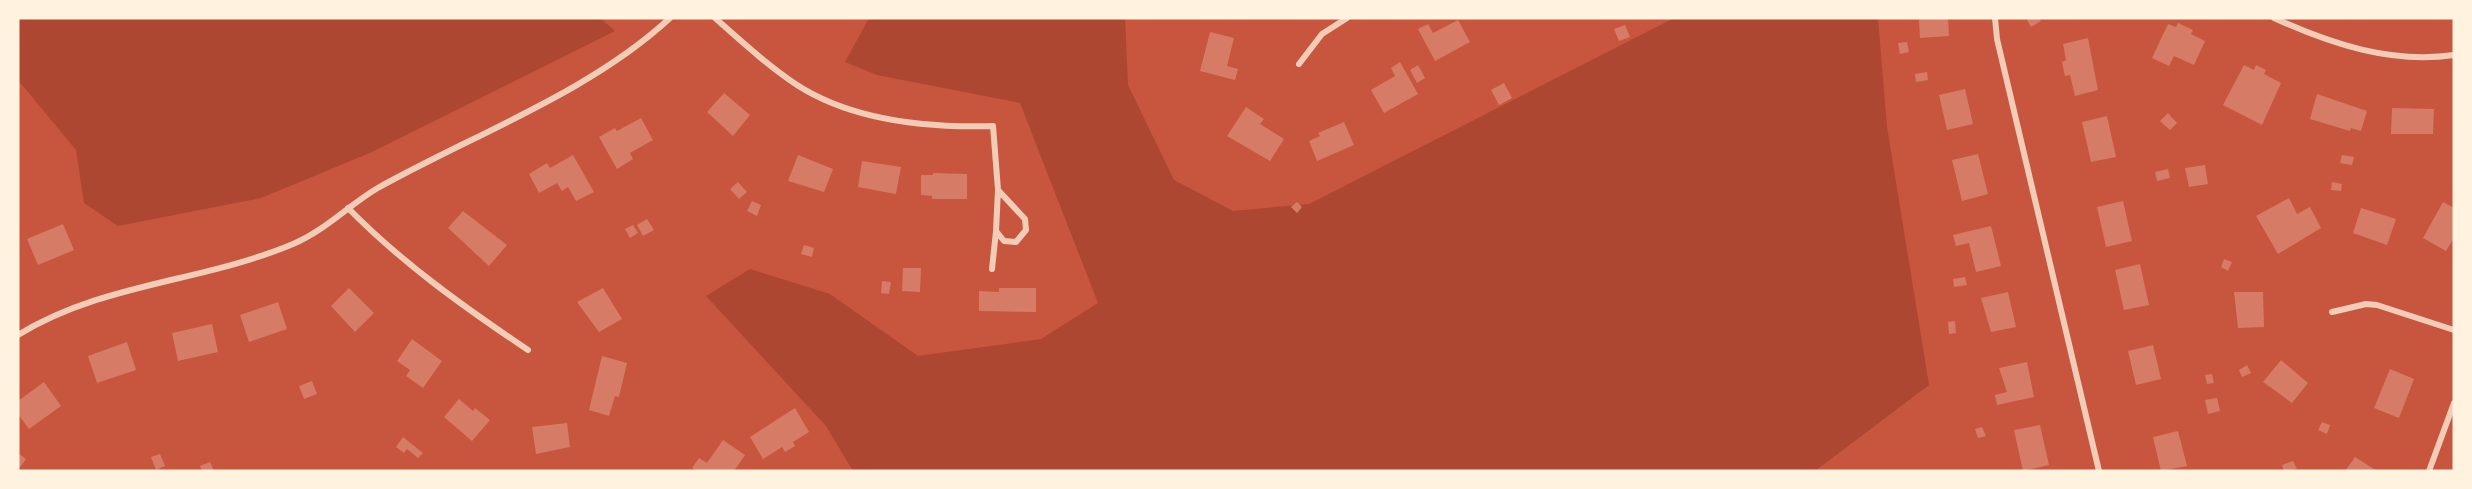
<svg xmlns="http://www.w3.org/2000/svg" width="2472" height="489" viewBox="0 0 2472 489" font-family="Signika,sans-serif">
	<style>
		.green { fill: #ae4732 }
		.building { fill: #d67c66 }
		.lines { fill: none; stroke-linecap: round; stroke-linejoin: round }
		.minor { stroke: #f1ccb7; stroke-width: 6 }
	</style>
	<rect width="100%" height="100%" fill="#c8553d"/>
	<!-- green -->
	<path class="green" d="M18,18h582l15,13 -243,121 -111,46 -143,28 -34,-23 -8,-53 -58,-70z
		M869,18h256l3,67 46,95 59,31 76,-7 365,-186h204l9,109 42,258 -114,86h-962l-27,-45 -120,-130 44,-27 80,25 88,62 123,-17 57,-36 -78,-200 -143,-28 -32,-13z"/>
	<!-- building -->
	<path class="building" d="M1922,18h26l1,18 -29,2 -1,-18z
		M2030,18h9l2,3 -10,6 -4,-7z
		M1458,20l12,22 -35,19 -17,-32 10,-5 5,9z
		M2178,23l15,7 -2,4 14,7 -11,24 -20,-9 -5,10 -17,-8 16,-34 8,3z
		M1625,25l5,12 -11,4 -5,-12z
		M1210,32l24,6 -7,28 11,3 -3,11 -35,-9z
		M2088,38l10,52 -23,6 -5,-21 -5,1 -3,-14 4,-2 -3,-16z
		M1907,42l2,10 -9,2 -2,-11z
		M1400,62l18,32 -34,19 -13,-23 24,-14 -4,-8z
		M1418,65l7,13 -8,5 -7,-13z
		M2244,65l10,5 2,-5 10,5 -2,4 17,9 -19,42 -39,-20z
		M1927,72l1,8 -12,2 -1,-8z
		M1504,83l8,15 -13,7 -8,-15z
		M1965,89l8,35 -26,6 -8,-35z
		M724,93l26,22 -17,21 -26,-24z
		M2317,94l50,17 -6,20 -10,-3 -1,3 -40,-12z
		M1246,107l18,12 -4,5 24,15 -14,22 -43,-25z
		M2392,108l42,1 -1,25h-42z
		M2168,113l9,10 -7,7 -10,-9z
		M2107,116l9,41 -25,5 -9,-40z
		M641,118l12,22 -23,13 3,6 -16,10 -18,-32 16,-9 2,3z
		M1344,122l10,23 -37,16 -8,-20 11,-5 -2,-3z
		M1978,154l10,40 -26,7 -10,-41z
		M573,155l21,37 -18,9 -8,-14 -6,4 -5,-8 -18,10 -10,-19 18,-11 3,5z
		M798,155l35,14 -9,23 -36,-11z
		M2342,155l12,2 -2,8 -12,-2z
		M862,161l39,6 -5,27 -38,-7z
		M2205,165l3,19 -19,3 -4,-19z
		M2168,169l2,9 -13,3 -2,-9z
		M933,173l34,1v25h-35v-3l-11,-1v-20h12z
		M738,182l9,10 -8,7 -9,-10z
		M2332,182l10,2 -1,7 -10,-1z
		M2289,198l8,16 13,-7 11,21 -43,26 -22,-38z
		M752,201l9,4 -4,11 -10,-5z
		M2123,201l9,40 -26,6 -9,-40z
		M1297,202l5,5 -5,6 -6,-6z
		M2443,202l11,6v30l-8,13 -23,-13z
		M2361,208l35,11 -9,26 -34,-12z
		M463,211l44,34 -18,21 -41,-38z
		M647,219l7,11 -11,6 -6,-11z
		M63,224l11,26 -36,15 -11,-26z
		M633,225l5,8 -8,5 -5,-9z
		M1991,226l10,40 -25,6 -7,-29 -13,3 -3,-11z
		M804,245l10,3 -2,9 -11,-3z
		M2224,259l8,3 -4,9 -7,-4z
		M2140,264l9,41 -25,5 -9,-40z
		M903,268h18l-1,24 -18,-1z
		M1965,277l2,8 -13,2 -1,-8z
		M882,281l9,1 -2,12 -8,-1z
		M349,288l25,25 -19,19 -24,-26z
		M603,288l19,31 -23,13 -22,-30z
		M999,288h37v24l-57,-1v-20l20,1z
		M2008,292l8,35 -25,5 -10,-34z
		M2234,292h29l1,35 -26,1z
		M278,302l9,27 -38,13 -9,-27z
		M1955,321l1,12 -7,1 -1,-12z
		M212,324l6,28 -40,9 -6,-28z
		M412,339l30,22 -19,27 -17,-12 4,-6 -13,-9z
		M127,342l9,28 -39,13 -9,-27z
		M2153,345l8,34 -25,6 -8,-34z
		M602,356l25,7 -8,34 -4,-1 -6,20 -20,-6z
		M2281,360l27,23 -16,20 -29,-21z
		M2027,362l7,35 -37,8 -2,-10 12,-3 -8,-24z
		M2247,365l4,8 -9,4 -3,-7z
		M2390,369l24,10 -15,39 -25,-10z
		M2212,374l2,9 -7,1 -2,-9z
		M312,381l5,13 -13,5 -5,-13z
		M44,382l17,24 -32,23 -11,-15v-13z
		M2217,398l3,13 -12,3 -3,-14z
		M459,399l14,12 2,-3 15,12 -18,21 -28,-24z
		M795,408l14,24 -16,10 2,4 -10,6 -3,-5 -19,12 -13,-22z
		M2322,422l8,3 -3,9 -9,-4z
		M567,423l3,24 -34,7 -4,-27z
		M2040,425l9,40 -26,6 -9,-41z
		M1982,427l4,9 -8,2 -3,-9z
		M2178,431l9,35 -26,5 -8,-34z
		M403,437l20,16 -5,5 -11,-9 -3,4 -8,-6z
		M723,440l22,15 -11,16h-37l-5,-3 7,-10 8,5z
		M18,453l8,6 -8,11z
		M160,454l5,12 -9,4 -5,-13z
		M2355,457l22,14h-32z
		M2293,461l4,8 -13,2 -2,-6z
		M210,462l4,9h-12l-2,-5z"/>
	<g class="lines">
		<!-- minor -->
		<path class="minor" d="M715,18c26,23 52,47 82,67 56,36 131,43 196,41l5,64 27,29 1,11 -10,12 -12,-1 -8,-10 2,-41
			M1995,18l2,21 102,432
			M2274,18c57,26 117,46 180,37
			M1299,64l23,-30 25,-16
			M348,208c54,55 116,99 180,142
			M992,269l4,-38
			M2332,312l34,-8 11,1 77,25
			M18,335c84,-52 185,-53 275,-91 31,-13 55,-38 83,-55 96,-54 213,-96 294,-171
			M2429,471l25,-68"/>
	</g>
	<!-- border -->
	<rect width="2472" height="489" fill="none" stroke="#fff3e0" stroke-width="39"/>
</svg>
